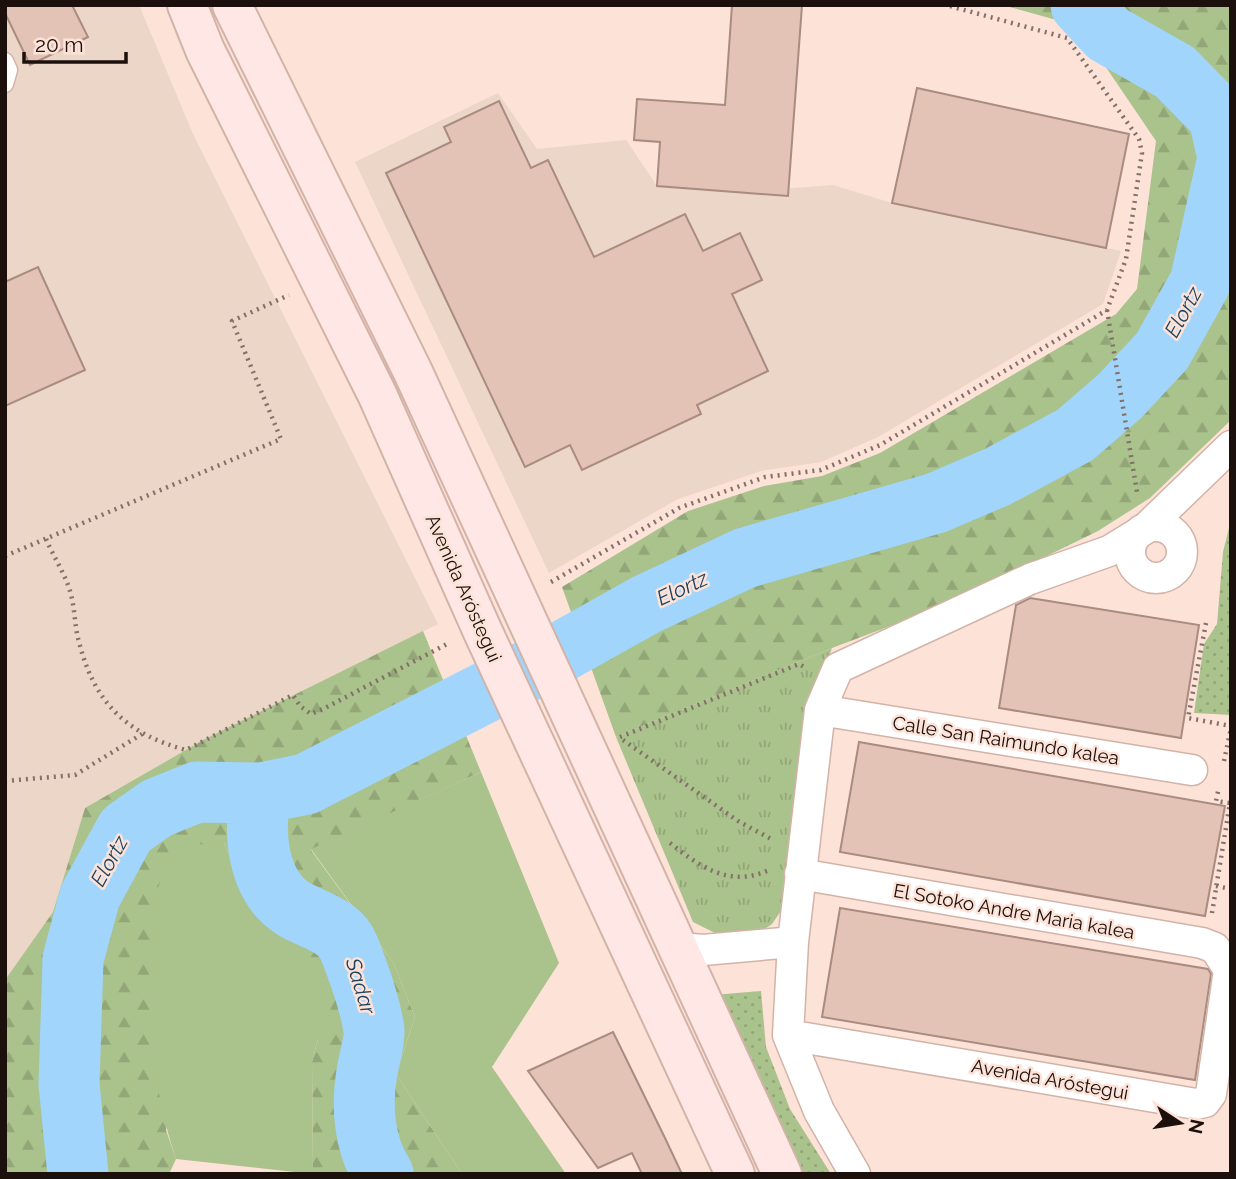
<svg xmlns="http://www.w3.org/2000/svg" width="1236" height="1179" viewBox="0 0 1236 1179" font-family="Raleway,sans-serif">
	<style>
		.industrial { fill: #ebd6c8 }
		.grass { fill: url(#grass-dots) }
		.forest { fill: url(#forest-firs) }
		.park { fill: url(#park-tufts) }
		.garden { fill: #aac28b }
		.lines { fill: none; stroke-linecap: round; stroke-linejoin: round }
		.river { stroke: #a1d5fc; stroke-width: 61 }
		.building { fill: #e4c3b7; stroke: #aa8b80; stroke-width: 2 }
		.service-casing { stroke: #d3b3a7; stroke-width: 19 }
		.minor-casing { stroke: #d3b3a7; stroke-width: 33 }
		.secondary-casing { stroke: #d3b3a7; stroke-width: 42 }
		.path { stroke: #827069; stroke-width: 4.5; stroke-dasharray: 2 5; stroke-linecap: butt }
		.service { stroke: #fff; stroke-width: 16 }
		.minor { stroke: #fff; stroke-width: 30 }
		.secondary { stroke: #fee7e5; stroke-width: 38 }
		.labels { text-anchor: middle; dominant-baseline: central; stroke-width: 5; stroke-linejoin: round; paint-order: stroke }
		.street-label { font-size: 19px; fill: #1b100c; stroke: #fde2d8 }
		.water-label { font-size: 21px; font-style: italic; fill: #1e445f; stroke: #fde2d8 }
	</style>
	<defs>
		<pattern id="grass-dots" width="8" height="8" patternUnits="userSpaceOnUse" patternTransform="scale(1.75)"><rect width="8" height="8" fill="#aac28b"/><path d="M2 2h.1M6 6h.1" fill="none" stroke="#92a677" stroke-width="1.8" stroke-linecap="round"/></pattern>
		<pattern id="forest-firs" width="22" height="20" patternUnits="userSpaceOnUse" patternTransform="scale(1.75)"><rect width="22" height="20" fill="#aac28b"/><path d="M5 1l3.5 6h-7zM16 11l3.5 6h-7z" fill="#92a677"/></pattern>
		<pattern id="park-tufts" width="24" height="20" patternUnits="userSpaceOnUse" patternTransform="scale(1.75)"><rect width="24" height="20" fill="#aac28b"/><path d="M3 7l-1-3M5 7V3M7 7l1-3M15 17l-1-3M17 17v-4M19 17l1-3" fill="none" stroke="#92a677"/></pattern>
	</defs>
	<rect width="100%" height="100%" fill="#fde2d8"/>
	<!-- industrial -->
	<path class="industrial" d="M5,5h134l54,129 245,490 -233,115 -120,69 -32,104 -48,68z
		M498,93l39,56 89,-9 31,46 110,4 66,-5 59,18 229,48 -18,53 -225,133 -57,25 -60,9 -83,28 -129,74 -194,-411z"/>
	<!-- grass -->
	<path class="grass" d="M1231,520v195l-37,-2 10,-69 13,-20 6,-72z
		M761,991l5,56 24,62 41,65h-30l-100,-178z"/>
	<!-- forest -->
	<path class="forest" d="M1003,5h228v415l-81,78 -52,33 -152,74 -114,43 -216,89 -54,-150 126,-76 76,-25 58,-10 58,-23 236,-139 21,-25 19,-148 -78,-115z
		M423,631l58,141 -170,78 83,114 21,53 -19,57 66,100h-149l-1,-112 6,-23 -18,-109 -45,-18 -31,-69 -58,287 10,29 -7,15h-164v-194l48,-68 32,-104 120,-69z"/>
	<!-- park -->
	<path class="park" d="M832,648l-10,27 -39,233 -11,16 -22,15 -35,-6 -22,-11 -77,-185z"/>
	<!-- garden -->
	<path class="garden" d="M481,772l78,191 -67,104 74,107h-104l-66,-100 19,-57 -21,-53 -83,-115z
		M224,843l31,69 45,18 34,89 -16,20 -6,23 1,112 -137,-15c-25,-74 -31,-157 -25,-234 2,-26 13,-54 19,-79z"/>
	<g class="lines">
		<!-- river -->
		<path class="river" d="M262,793c-10,38 -5,93 32,116 19,11 46,16 55,39 10,25 21,55 25,82 1,12 -5,29 -7,42 -6,33 -3,73 16,102
			M78,1174l-9,-90 4,-125 17,-63 36,-66 31,-22 40,-16 65,1 44,-9 223,-114 118,-66 98,-46 191,-55 63,-27 76,-41 45,-39 42,-45 38,-68 28,-125 -9,-41 -44,-45 -67,-38 -27,-29"/>
	</g>
	<!-- building -->
	<path class="building" d="M5,5h67l16,32 -58,28 -25,-52z
		M732,5h70l-14,191 -131,-10 3,-44 -26,-2 3,-41 88,6z
		M917,88l212,46 -23,114 -214,-45z
		M499,101l32,67 17,-8 46,97 91,-43 18,37 37,-18 22,47 -30,14 36,77 -71,34 4,9 -119,56 -12,-25 -45,22 -139,-294 65,-31 -7,-15z
		M38,267l47,103 -80,36v-124z
		M1030,598l169,27 -18,113 -182,-30 17,-103z
		M859,742l366,64 -20,110 -365,-64z
		M840,908l368,61 3,5 -16,106 -373,-63z
		M613,1032l52,106 17,36h-40l-10,-21 -34,15 -70,-97z"/>
	<g class="lines">
		<defs>
			<path id="service" d="M5,61l4,9 -4,14"/>
			<path id="minor" d="M1130 552a26 26 0 1 1 52 0a26 26 0 1 1-52 0Z
				M820,710l372,60
				M680,948l23,2 90,-8
				M788,1035l408,69 9,-2 6,-8 18,-124 -14,-22 -13,-5 -402,-69
				M855,1174l-36,-63 -31,-76 5,-93 27,-232 18,-42 192,-89 79,-28 36,-22 86,-83"/>
			<path id="secondary" d="M187,5l18,45 172,344 106,238 252,542
				M232,5l181,367 369,802"/>
		</defs>
		<!-- service casing -->
		<use href="#service" class="service-casing"/>
		<!-- minor casing -->
		<use href="#minor" class="minor-casing"/>
		<!-- secondary casing -->
		<use href="#secondary" class="secondary-casing"/>
		<!-- path -->
		<path class="path" d="M1107,310l30,182
			M46,539c8,19 22,39 26,60 3,14 3,29 7,43 15,60 47,92 107,108l107,-55 7,11 11,8 14,-6 124,-65
			M5,556l276,-117 -49,-118 57,-26
			M551,582l128,-74 86,-31 56,-7 59,-25 227,-135 19,-51 16,-106 -3,-14 -72,-101 -121,-33
			M1206,623l-18,95 43,8
			M620,737l179,-73 7,4
			M623,740l115,81 35,19
			M1224,761l7,-33
			M5,781l70,-6 67,-41
			M670,843c30,24 60,45 99,27
			M1216,886l15,3
			M1212,913l18,-110 -14,-2 3,-14"/>
		<!-- service -->
		<use href="#service" class="service"/>
		<!-- minor -->
		<use href="#minor" class="minor"/>
		<!-- secondary -->
		<use href="#secondary" class="secondary"/>
	</g>
	<g class="labels">
		<!-- street labels -->
		<g class="street-label">
			<text transform="translate(464 588) rotate(66)">Avenida Aróstegui</text>
			<text transform="translate(1006 740) rotate(9)">Calle San Raimundo kalea</text>
			<text transform="translate(1014 911) rotate(10)">El Sotoko Andre Maria kalea</text>
			<text transform="translate(1050 1079) rotate(10)">Avenida Aróstegui</text>
		</g>
		<!-- water labels -->
		<g class="water-label">
			<text transform="translate(1183 312) rotate(-61)">Elortz</text>
			<text transform="translate(682 588) rotate(-25)">Elortz</text>
			<text transform="translate(109 861) rotate(-61)">Elortz</text>
			<text transform="translate(361 986) rotate(73)">Sadar</text>
		</g>
	</g>
	<!-- border -->
	<rect width="1236" height="1179" fill="none" stroke="#1b100c" stroke-width="14"/>
	<!-- north arrow -->
	<g transform="translate(1180 1123) rotate(102)" stroke="#fde2d8" stroke-width="5" paint-order="stroke">
	<path d="M0-5L12 26L0 18L-12 26Z" fill="#1b100c"/>
	<text y="-10" font-size="19" font-weight="bold" text-anchor="middle" fill="#1b100c">N</text>
	</g>
	<!-- scale -->
	<path d="M24 52v10h102v-10" fill="none" stroke="#1b100c" stroke-width="3.5"/>
	<text x="35" y="52" font-size="21" fill="#1b100c" stroke="#fde2d8" stroke-width="5" paint-order="stroke">20 m</text>
</svg>
